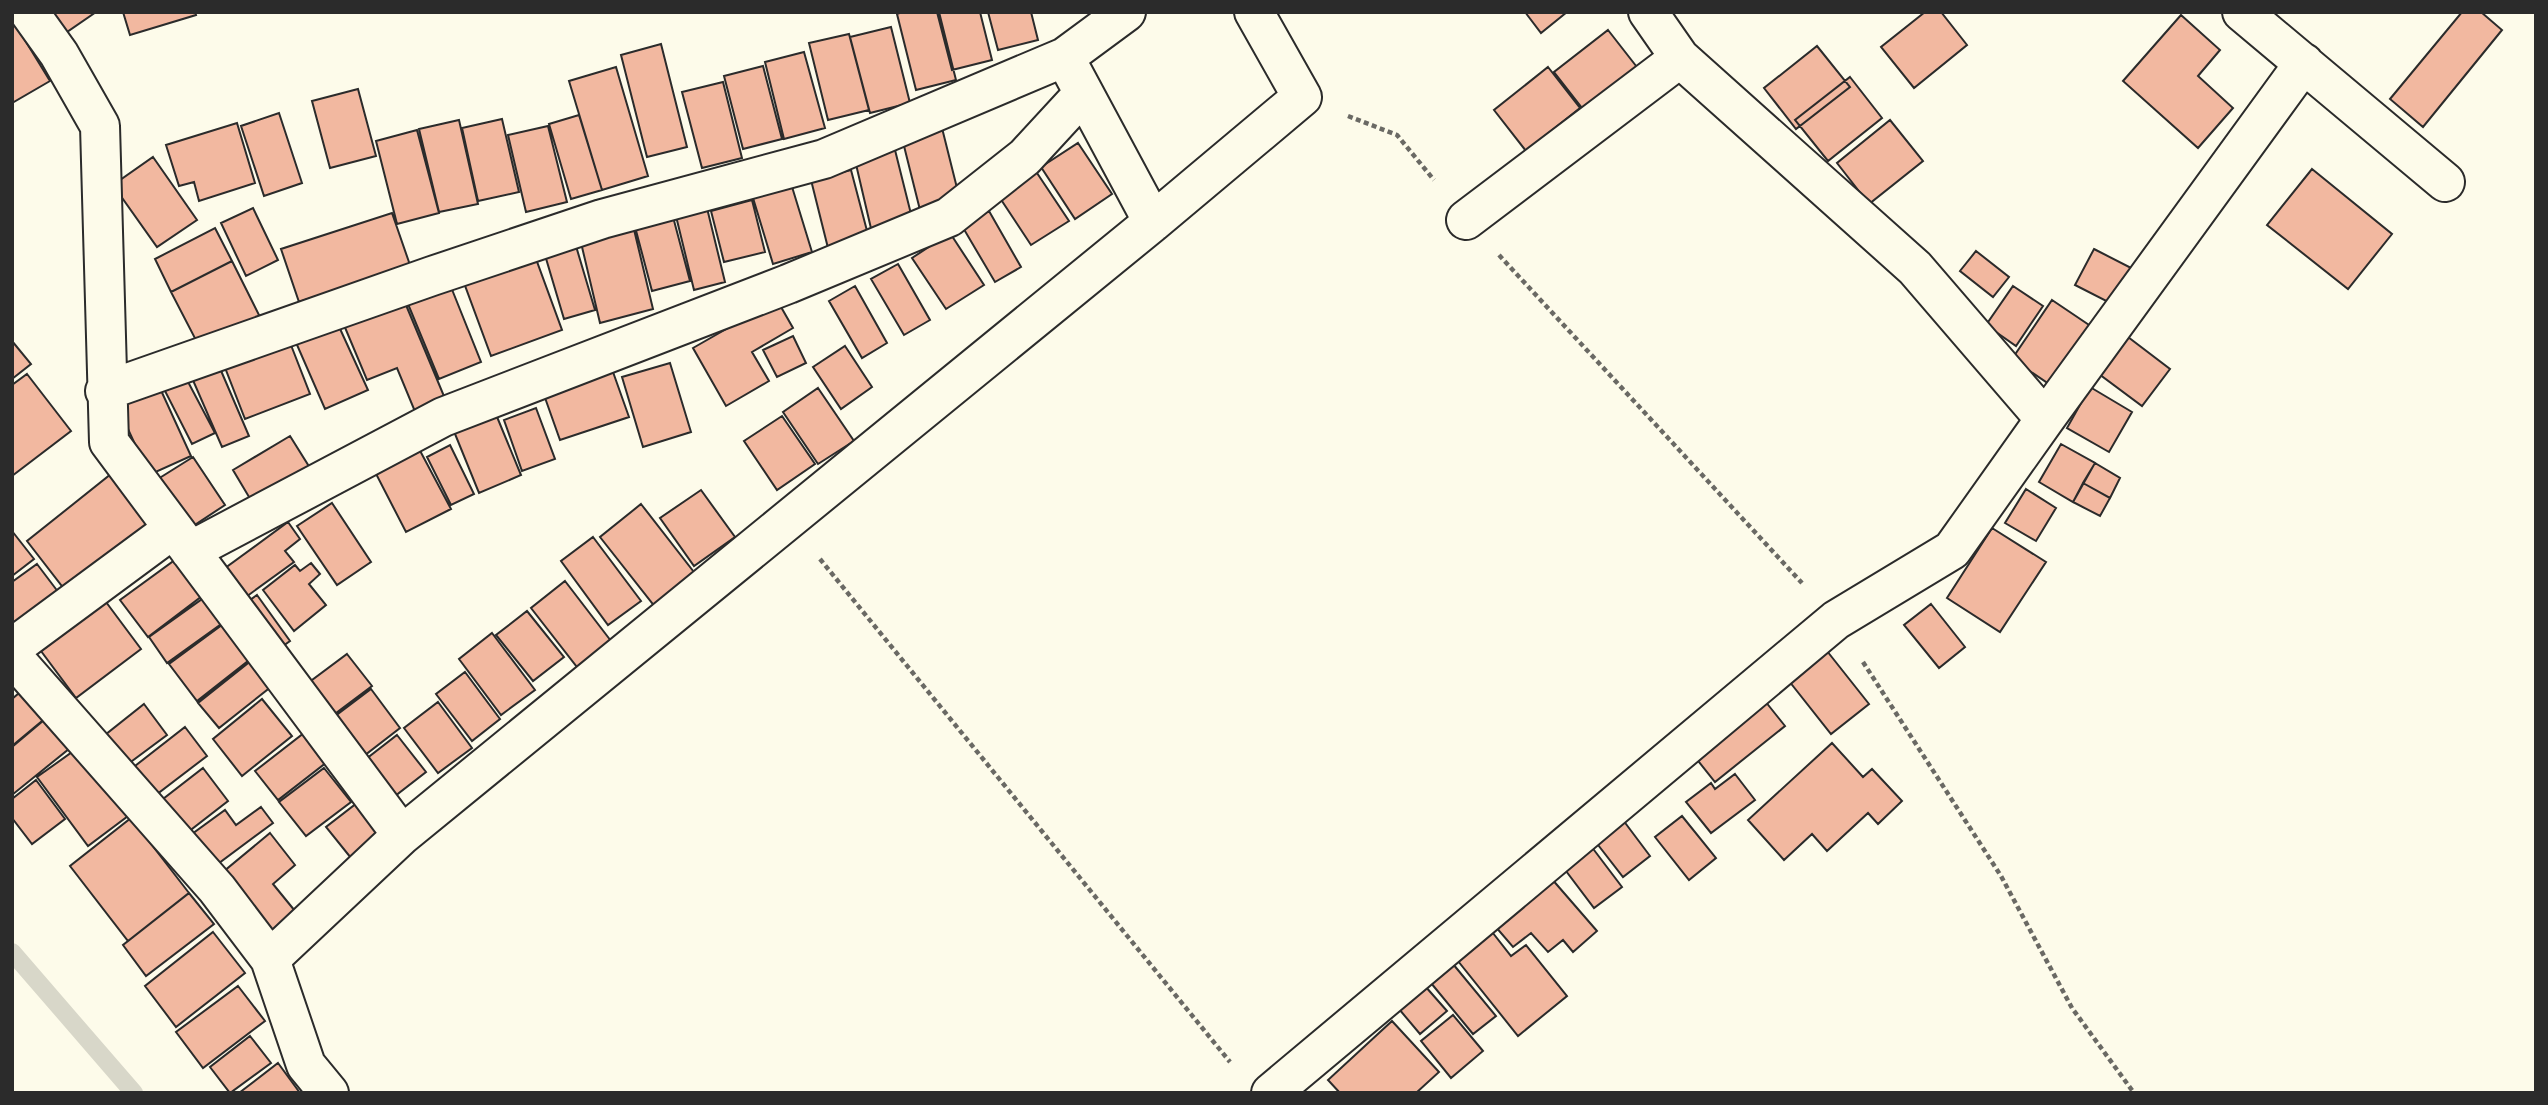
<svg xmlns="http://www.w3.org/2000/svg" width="2548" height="1105" viewBox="0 0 2548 1105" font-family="'Varela Round',sans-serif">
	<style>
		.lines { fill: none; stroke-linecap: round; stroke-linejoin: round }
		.stream { stroke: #d8d7c9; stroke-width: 18 }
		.building { fill: #f2b8a0; stroke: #2b2b2b; stroke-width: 2 }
		.minor-casing { stroke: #2b2b2b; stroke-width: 42 }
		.path { stroke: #6a6964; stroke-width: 4.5; stroke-dasharray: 5 3.5; stroke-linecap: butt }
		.minor { stroke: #fdfbea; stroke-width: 38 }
	</style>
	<rect width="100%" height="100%" fill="#fdfbea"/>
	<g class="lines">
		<!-- stream -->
		<path class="stream" d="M12,952l122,141"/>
	</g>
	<!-- building -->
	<path class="building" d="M49,12h47l-32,22z
		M123,12h72l1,3 -66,20z
		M902,12h37l17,68 -40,10 -19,-76z
		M937,12h43l12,48 -40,10z
		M988,12h43l7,28 -40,10z
		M1525,12h42l-26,21z
		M1925,12h16l26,33 -53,43 -33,-41z
		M2462,12h19l21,18 -79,97 -33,-28z
		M2181,15l39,35 -22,26 35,32 -35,40 -75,-67z
		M12,19l38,62 -38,22z
		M891,27l19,76 -40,10 -20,-76z
		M1608,30l32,41 -54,42 -32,-41z
		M849,34l20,76 -41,10 -19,-77z
		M661,44l26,103 -40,10 -26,-102z
		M1817,46l33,41 -54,42 -32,-41z
		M804,52l21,76 -41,11 -19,-77z
		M763,66l19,73 -39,10 -19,-73z
		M616,67l32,109 -46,14 -33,-109z
		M1548,67l32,41 -54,43 -32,-41z
		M1850,77l32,41 -54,43 -33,-41z
		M723,82l19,76 -40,10 -20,-76z
		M358,89l18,67 -46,12 -18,-67z
		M279,113l23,70 -38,13 -23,-70z
		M579,115l23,75 -31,9 -22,-75z
		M502,119l17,73 -41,9 -16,-73z
		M459,120l19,84 -39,8 -20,-83z
		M1890,120l33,41 -54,43 -32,-41z
		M237,123l18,60 -56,18 -5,-19 -15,4 -13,-41z
		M548,126l19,76 -41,10 -18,-77z
		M942,128l19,76 -40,10 -19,-76z
		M417,130l22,83 -42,11 -21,-83z
		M1078,143l34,51 -37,25 -34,-52z
		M895,150l19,76 -41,11 -18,-77z
		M153,157l44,63 -40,27 -44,-62z
		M2312,169l80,65 -44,55 -81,-64z
		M851,170l20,76 -41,10 -19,-76z
		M1035,170l34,51 -38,24 -33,-50z
		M789,177l23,75 -39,12 -23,-76z
		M752,200l13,52 -41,10 -13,-51z
		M706,204l19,78 -31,8 -19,-78z
		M253,208l25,52 -32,16 -25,-53z
		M989,211l32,56 -26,15 -33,-56z
		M392,213l18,52 -111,37 -18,-53z
		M672,213l18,68 -38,10 -18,-68z
		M631,217l22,92 -53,14 -22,-93z
		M215,228l17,33 -61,31 -16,-33z
		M950,233l34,52 -38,24 -34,-51z
		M573,236l22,74 -31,9 -22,-74z
		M532,248l30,82 -71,26 -31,-84z
		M2094,249l43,22 -19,36 -43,-22z
		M1976,251l33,26 -16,20 -33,-26z
		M232,261l28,56 -60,31 -29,-56z
		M898,264l32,56 -26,15 -33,-56z
		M855,286l32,57 -25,15 -33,-57z
		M2013,286l30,20 -27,40 -30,-21z
		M451,287l30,75 -42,17 -31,-75z
		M401,293l45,108 -30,13 -19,-46 -30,12 -26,-62z
		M777,300l16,28 -41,24 17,29 -43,25 -33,-58z
		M2052,300l43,29 -40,59 -43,-29z
		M336,320l32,70 -43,19 -31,-71z
		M793,336l13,27 -29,14 -14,-27z
		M2128,337l42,32 -28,37 -43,-32z
		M289,340l21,54 -65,25 -21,-54z
		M12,341l19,23 -19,15z
		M845,346l27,41 -31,22 -28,-42z
		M670,363l21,69 -48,15 -21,-70z
		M219,366l30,70 -27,11 -30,-69z
		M613,372l16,45 -69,23 -16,-45z
		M27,374l44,57 -59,45v-91z
		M186,378l29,55 -23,11 -28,-55z
		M159,386l32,70 -42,19 -32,-70z
		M2090,387l42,25 -23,40 -42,-24z
		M818,388l36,53 -36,23 -35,-52z
		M536,408l19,51 -33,12 -18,-51z
		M495,412l26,63 -42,18 -26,-64z
		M782,416l33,48 -38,26 -33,-49z
		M290,436l20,32 -58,34 -19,-32z
		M2061,444l34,19 -22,39 -34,-20z
		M417,445l34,64 -45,23 -33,-64z
		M450,445l24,49 -23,11 -24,-48z
		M193,457l32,48 -44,29 -31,-50z
		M2095,463l25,15 -10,20 -27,-15z
		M111,474l39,49 -85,67 -38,-49z
		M2083,483l27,15 -10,18 -27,-14z
		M2026,489l30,19 -20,33 -31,-18z
		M701,490l34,47 -41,29 -34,-48z
		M332,503l39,59 -34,23 -40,-59z
		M641,504l56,72 -41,32 -56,-71z
		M288,522l12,17 -15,12 9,11 -55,40 -22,-28z
		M1992,528l54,34 -46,70 -53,-34z
		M12,531l22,28 -22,17z
		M593,537l48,64 -33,24 -47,-64z
		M179,557l27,36 -58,44 -28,-37z
		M311,563l9,11 -11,10 17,21 -32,26 -31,-41 32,-25 5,6z
		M37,564l28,37 -53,25v-44z
		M565,581l46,60 -34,26 -46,-59z
		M257,595l33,46 -17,12 -33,-46z
		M205,597l19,25 -57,41 -18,-26z
		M106,602l35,47 -65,49 -35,-47z
		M1931,604l34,43 -26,21 -35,-43z
		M527,611l37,46 -31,24 -37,-46z
		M226,622l27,35 -56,44 -28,-37z
		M492,633l43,57 -34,25 -42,-56z
		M1827,651l42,53 -38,30 -42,-53z
		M347,654l25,32 -48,36 -24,-33z
		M252,660l20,26 -53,42 -21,-25z
		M465,672l35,47 -28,22 -36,-47z
		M25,688l23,28 -36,30v-47z
		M371,689l29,39 -44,34 -30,-39z
		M1761,696l24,30 -70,56 -24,-30z
		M262,699l30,37 -50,40 -29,-37z
		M438,702l34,46 -34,25 -34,-45z
		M144,704l23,31 -39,29 -23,-29z
		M50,715l25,29 -63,51v-48z
		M185,727l22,29 -59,45 -22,-28z
		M304,733l23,29 -49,38 -23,-29z
		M397,735l29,37 -40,31 -29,-37z
		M1832,743l31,34 9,-8 30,32 -24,23 -10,-11 -41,38 -15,-17 -28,26 -36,-40z
		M82,745l50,68 -44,33 -51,-69z
		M203,768l25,33 -49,38 -25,-33z
		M324,768l27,34 -45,34 -27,-34z
		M1735,774l20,26 -44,33 -25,-31 25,-19 4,6z
		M36,780l29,39 -33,25 -20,-26v-19z
		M357,803l24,31 -30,24 -25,-31z
		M261,807l12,16 -58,43 -23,-32 33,-24 11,15z
		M1682,816l34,42 -27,22 -34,-43z
		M131,818l58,75 -61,48 -58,-75z
		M1623,820l27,36 -27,21 -28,-36z
		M270,833l25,32 -22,19 22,27 -24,21 -48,-60z
		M1591,846l31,41 -28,21 -31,-41z
		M1551,878l46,53 -24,21 -10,-12 -15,12 -17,-19 -18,14 -18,-21z
		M189,893l25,31 -68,52 -23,-31z
		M1489,928l22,28 15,-11 41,51 -49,40 -64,-80z
		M213,932l32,41 -69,54 -31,-41z
		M1453,964l43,52 -23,18 -42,-51z
		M238,986l27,35 -62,47 -27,-36z
		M1425,986l22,25 -27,23 -21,-25z
		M1453,1015l30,36 -32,27 -30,-37z
		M1392,1021l47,51 -23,21h-76l-12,-13z
		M250,1036l21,27 -41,30 -20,-26z
		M278,1063l22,30h-61z"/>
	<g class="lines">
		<defs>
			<path id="minor" d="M29,12l30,42 41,72 9,316 293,393
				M2242,12l203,170
				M1680,58l235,210 130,151
				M1073,73l80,149
				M1466,220l214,-162 -32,-46
				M105,391l327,-115 170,-57 222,-60 241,-102 61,-45
				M190,551l253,-134 345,-133 161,-67 76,-60 58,-63
				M12,648l161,-119
				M12,656l205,233 53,70 36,106 23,28
				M270,959l132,-124 751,-613 149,-125 -48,-85
				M1271,1093l565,-473 116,-70 93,-131 259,-356"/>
		</defs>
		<!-- minor casing -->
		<use href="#minor" class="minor-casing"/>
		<!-- path -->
		<path class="path" d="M1348,116l49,19 37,45
			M1499,255l303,328
			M820,559l410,503
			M1863,662l138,214 71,132 62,85"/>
		<!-- minor -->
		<use href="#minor" class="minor"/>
	</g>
	<!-- border -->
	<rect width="2548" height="1105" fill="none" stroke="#2b2b2b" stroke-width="28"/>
</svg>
